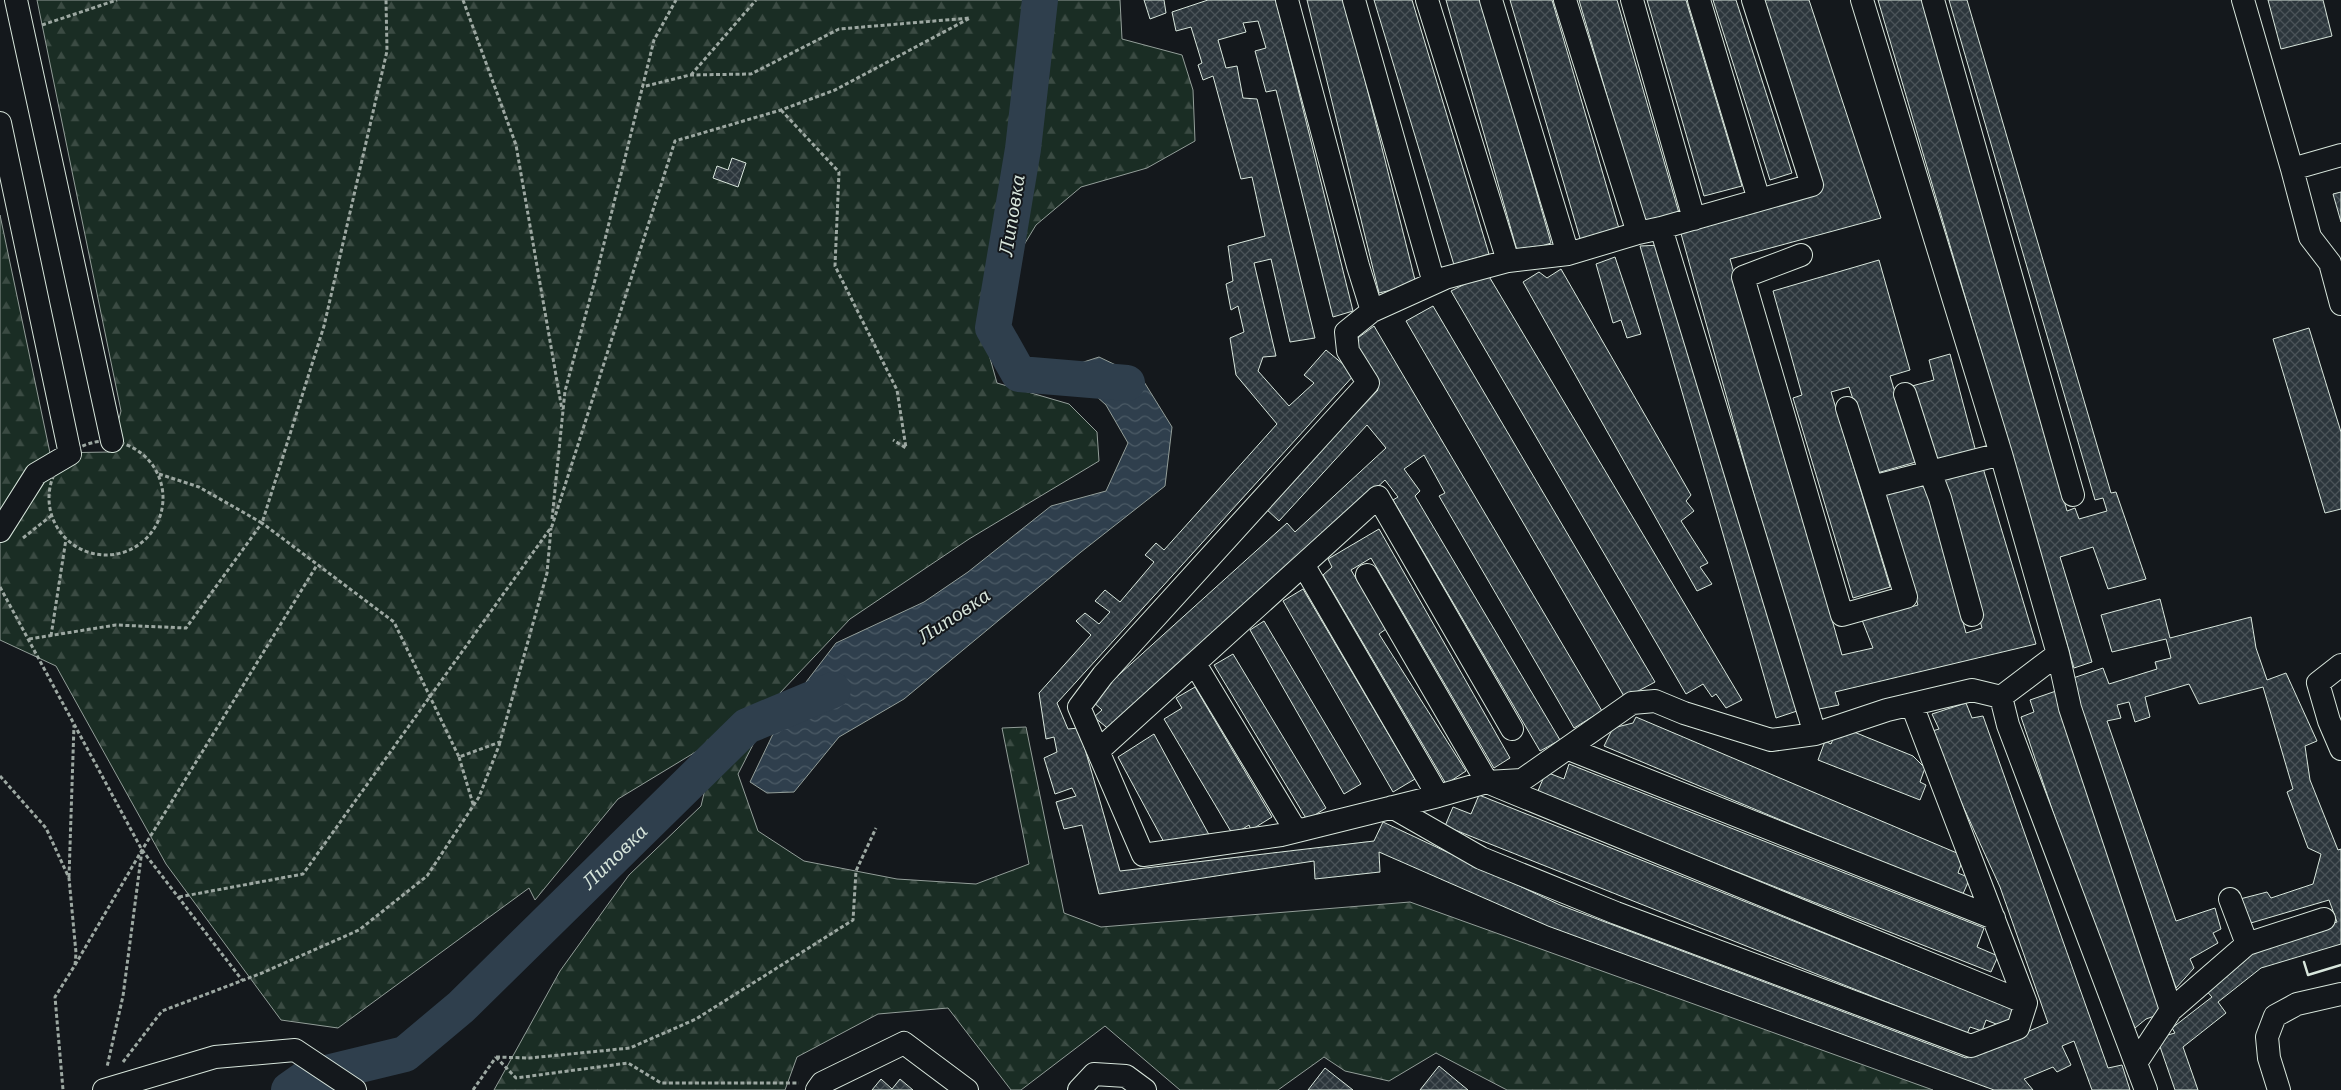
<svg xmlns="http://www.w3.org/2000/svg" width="2341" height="1090" viewBox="0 0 2341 1090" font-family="'Roboto Serif',serif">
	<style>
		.forest { fill: url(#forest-firs); stroke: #939e99 }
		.water { fill: url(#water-waves); stroke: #939e99 }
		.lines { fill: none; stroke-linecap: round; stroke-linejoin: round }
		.river { stroke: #2f3f4d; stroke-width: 36 }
		.building { fill: url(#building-cross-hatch); stroke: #d8e6dc }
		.minor-casing { stroke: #d8e6dc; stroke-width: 24 }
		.path { stroke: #9da8a2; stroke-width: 3; stroke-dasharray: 4 2.5; stroke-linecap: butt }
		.minor { stroke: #14181c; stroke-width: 22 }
		.wall { stroke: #d8e6dc; stroke-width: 2.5 }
		.labels { text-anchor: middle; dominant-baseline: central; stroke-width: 4; stroke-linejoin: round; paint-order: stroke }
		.water-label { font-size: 19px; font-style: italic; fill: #d8e6dc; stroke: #14181c }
	</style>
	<defs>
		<pattern id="forest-firs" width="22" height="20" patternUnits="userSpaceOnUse" patternTransform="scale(1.25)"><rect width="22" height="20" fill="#1a2d24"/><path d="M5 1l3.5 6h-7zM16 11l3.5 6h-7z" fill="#3b4b43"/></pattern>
		<pattern id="water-waves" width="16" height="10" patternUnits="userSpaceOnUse" patternTransform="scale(1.25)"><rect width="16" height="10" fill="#2f3f4d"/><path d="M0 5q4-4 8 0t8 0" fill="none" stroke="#4c5b66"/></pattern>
		<pattern id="building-cross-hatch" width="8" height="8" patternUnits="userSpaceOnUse" patternTransform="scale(1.25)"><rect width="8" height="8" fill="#2c363c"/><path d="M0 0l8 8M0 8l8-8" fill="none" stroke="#4a5358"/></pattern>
	</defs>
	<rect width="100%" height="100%" fill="#14181c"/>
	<!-- forest -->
	<path class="forest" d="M37,0h1083l2,39 60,16 11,35 2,51 -48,27 -66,19 -45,38 -57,94 18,64 72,21 28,28 2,29 -130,78 -119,80 -71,75 -41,80 20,57 46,30 93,18 79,5 53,-20 -27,-136 24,-1 38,186 37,14 309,-25 523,188h-426l-71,-37 -47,28 -44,-10 -21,-14 -46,33h-98l-75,-64 -84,64h-10l-63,-82 -70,6 -81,43 -12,33h-291l66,-119 69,-96 72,-69 16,-67 -99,60 -83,101 -6,-12 -191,140 -57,-8 -115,-156 -110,-198 -56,-26v-425l50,238 60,-1 11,-41z"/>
	<!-- water -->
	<path class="water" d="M1099,357l42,20 31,50 -7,59 -84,66 -177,147 -65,38 -45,55 -27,1 -17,-11 22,-46 21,-37 43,-56 88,-41 44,-30 83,-66 55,-15 22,-48 -22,-38 -41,-37z"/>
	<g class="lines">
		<!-- river -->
		<g class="river">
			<path d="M1040,0l-17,149 -30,179 26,46 108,9"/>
			<path id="s1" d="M289,1090l17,-12 99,-24 56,-47 286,-281 86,-36"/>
		</g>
	</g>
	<!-- building -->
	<path class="building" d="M1144,0h20l2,13 -16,6z
		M1208,0h68l77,311 -20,6 -57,-227 -10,2 -11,-41 11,-3 -8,-27 -15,2 3,9 -28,8 8,28 11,-2 6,32 14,1 58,239 -25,4 -19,-83 -17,4 22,93 -13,1 -5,14 31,35 25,-23 -10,-8 22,-25 29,24 -298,329 11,26 11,-1 41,143 254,-30 9,-19 177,83 406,153 82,-35 -48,-136 -71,-155 10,-3 -7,-15 34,-11 6,15 11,-2 125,352 14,-3 8,25h-38l-18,-49 -12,5 9,19 -14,7 -4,-5 -29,12 9,11h-39l-446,-164 -169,-74 1,20 -65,7 -1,-18 -215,33 -17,-69 -18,4 -8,-27 20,-6 -4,-8 -17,6 -11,-36 13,-6 -3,-15 -8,2 -7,-46 52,-58 -15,-14 9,-8 14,11 11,-12 -15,-11 10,-11 15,12 34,-40 -9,-7 11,-12 8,7 113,-126 -41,-49 -6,-37 14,-6 -6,-26 -7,4 -5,-26 7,-3 -5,-35 37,-10 -13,-59 -11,2 -28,-103 -10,4 -5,-15 4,-2 -11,-36 -15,4 -4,-19z
		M1307,0h38l71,284 -37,9z
		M1374,0h38l77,254 -35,11z
		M1446,0h36l69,243 -33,11z
		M1510,0h42l68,232 -39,10z
		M1579,0h38l62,213 -35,10z
		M1647,0h39l56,186 -38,10z
		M1713,0h23l56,173 -22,7z
		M1756,0h53l72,218 -151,41 112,396 31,-7 -11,-28 56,-15 -33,-110 41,-11 40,149 16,-5 -40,-149 41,-11 53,176 -201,48 4,13 -25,5 -134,-480 138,-39z
		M1878,0h47l142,511 8,-3 4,11 28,-8 -4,-13 -8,2 -146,-500h18l144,493 5,-1 30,87 -38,10 -15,-42 -33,10 32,105 -18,6z
		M2268,0h55l9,36 -51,13z
		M732,158l14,5 -8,24 -25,-9 4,-12 11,4z
		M2341,192v30l-8,-28z
		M1662,245l138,465 -24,8 -136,-472z
		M1615,257l26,77 -14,4 -6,-18 -8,3 -17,-59z
		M1879,260l31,110 -20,6 26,86 -39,11 -28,-86 -18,5 59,195 -37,11 -60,-200 9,-3 -29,-104z
		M1561,269l130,226 -5,6 8,10 -13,10 27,42 -8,4 12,17 -15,7 -174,-309 16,-10 8,6z
		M1487,273l255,427 -16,8 -10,-14 -4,3 -9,-13 -17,10 -235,-403z
		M1433,306l222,376 -30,16 -219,-377z
		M1374,326l228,385 -28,17 -135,-232 6,-3 -21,-38 -20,14 16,22 -5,5 145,244 -20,11 -147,-251 5,-3 -13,-17 -274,251 -17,-14 8,-7 -11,-10 196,-177 8,9 91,-84 -19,-23 -88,96 -14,-13 113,-118 -27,-47z
		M2309,328l32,104v77l-16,4 -52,-174z
		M1950,354l26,98 -43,12 -21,-78 22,-6 -5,-20z
		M1379,529l131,229 -16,10 -123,-210 -20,12 35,59 -7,5 87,137 -20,13 -123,-209 9,-8 -4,-8z
		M1303,589l112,190 -22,13 -110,-191z
		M2160,599l10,39 81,-21 5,31 11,32 19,-7 31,68 -12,5 5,34 28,70 3,-1v95l-80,24 -43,34 8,11 -43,34 15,43h-23l-18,-52 18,-5 -3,-5 40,-31 -9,-10 45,-37 89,-28 -8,-22 -85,25 -4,-26 27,-7 4,6 42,-14 8,-30 -13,-6 -21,-56 6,-3 -30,-102 -64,17 -10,-20 -44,13 5,20 -15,5 -6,-20 -12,3 4,13 -14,3 69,200 39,-13 6,21 -8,4 5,10 -28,16 4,9 -18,20 -106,-309 33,-11 6,16 48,-15 -2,-7 16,-4 -5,-19 -54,13 -11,-37z
		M1264,621l97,163 -17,10 -94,-164z
		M1233,654l93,154 -19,12 -93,-155z
		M1195,687l77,130 -21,13 -2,-5 -16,10 -69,-116 18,-11 -6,-10z
		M2056,691l107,322 -17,6 -11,9 -9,-19 -6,2 -99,-294 13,-5 -4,-12z
		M1636,717l328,139 -6,17 12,5 -8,18 -358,-150 9,-18 20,-5z
		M1836,732h18l59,24 12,12 -5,14 6,3 -6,15 -102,-40 7,-19 6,3z
		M1154,734l59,108 -47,4 -48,-89z
		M1569,764l415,164 -7,19 21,9 -7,16 -454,-179 9,-21 18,7z
		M1479,795l534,214 -7,19 -20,-8 -4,11 -12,-4 -3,7 -522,-208 8,-19 18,7z
		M1439,1066l29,24h-48z
		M1325,1068l28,22h-45z
		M881,1079l11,10 8,-10 13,11h-41z"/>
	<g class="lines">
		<defs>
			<path id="minor" d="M16,0l96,441
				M1287,0l71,266 14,45 -26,21 2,19 20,32 -265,292 -24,32 64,148 138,-20 157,-39 49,-14 35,-2 110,-77 23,-2 29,12 87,27 44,-6 72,-24 85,-20 29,7 7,28 138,365
				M1354,0l80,283
				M1427,0l81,261
				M1491,0l77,254
				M1565,0l73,233 23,-5 154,506
				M1632,0l62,219
				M1699,0l60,200
				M1862,0l139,454 57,200 -57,43
				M1933,0l140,495
				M2243,0l49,169
				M0,123l70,331 -34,20 -36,57
				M2341,155l-49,14 18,68 20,26 11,41
				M1661,228l151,-43 -59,-185
				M1801,255l-58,22 99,338 64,-18 -34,-110 129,-33
				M1372,311l73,-33 63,-17 60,-7 70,-21
				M1905,394l25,78 10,26 32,117
				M1847,408l25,79
				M1304,566l134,230
				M1367,575l120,207 539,221
				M2058,654l12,54 101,302
				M1195,664l101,167
				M2341,665l-23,18 11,38 12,28
				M1098,751l280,-254 134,232
				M1574,751l420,167
				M1392,807l89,51 135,55 355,133 47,-18 8,-25 -114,-298
				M2230,899l17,45
				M2136,1063l35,-53 76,-66 77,-25
				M104,1090l111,-33 80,-7 60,40
				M817,1090l5,-7 82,-40 63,47
				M1079,1090l15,-16 32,2 19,14
				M2279,1090l-10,-32 -2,-21 8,-21 22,-12 44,-10"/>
		</defs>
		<!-- minor casing -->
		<use href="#minor" class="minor-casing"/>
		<!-- path -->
		<path class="path" d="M463,0l53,145 46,265
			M42,25l75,-25
			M691,75l65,-75
			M781,110l58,62 -4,94 62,124 9,58 -13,-8
			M49 498a57 57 0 1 1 114 0a57 57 0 1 1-114 0Z
			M159,474l40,13 63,36 62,-197 63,-275 -1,-51
			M552,519l13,-128 30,-111 59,-240 22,-40
			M23,538l29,-23
			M0,587l142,263 -19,146 -16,71
			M51,636l15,-97
			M29,639l87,-14 70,3 76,-105 132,99 65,135 41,-15 47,-169 4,-45
			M459,757l14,47
			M0,776l46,52 23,50 7,75 -1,12 -20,32 8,93
			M142,850l100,130
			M69,877l5,-152
			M179,897l124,-23 249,-348 123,-385 106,-31 54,-20 135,-72 -131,11 -88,45 -61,1 -48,12
			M75,965l67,-115 175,-285
			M496,1057l34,1 100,-10 66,-29 157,-99 3,-49 20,-43
			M496,1057l20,21 112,-15 33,20h138
			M123,1062l39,-51 100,-38 97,-43 68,-54 52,-79 21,-54
			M473,1090l23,-33"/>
		<!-- minor -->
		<use href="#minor" class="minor"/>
		<!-- wall -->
		<path class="wall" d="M2304,962l4,13 33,-10"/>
	</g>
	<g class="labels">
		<!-- water labels -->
		<g class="water-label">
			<text transform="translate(1012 215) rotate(-81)">Липовка</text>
			<text transform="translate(954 616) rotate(-34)">Липовка</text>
			<text stroke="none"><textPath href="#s1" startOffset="411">Липовка</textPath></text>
		</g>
	</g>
</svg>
